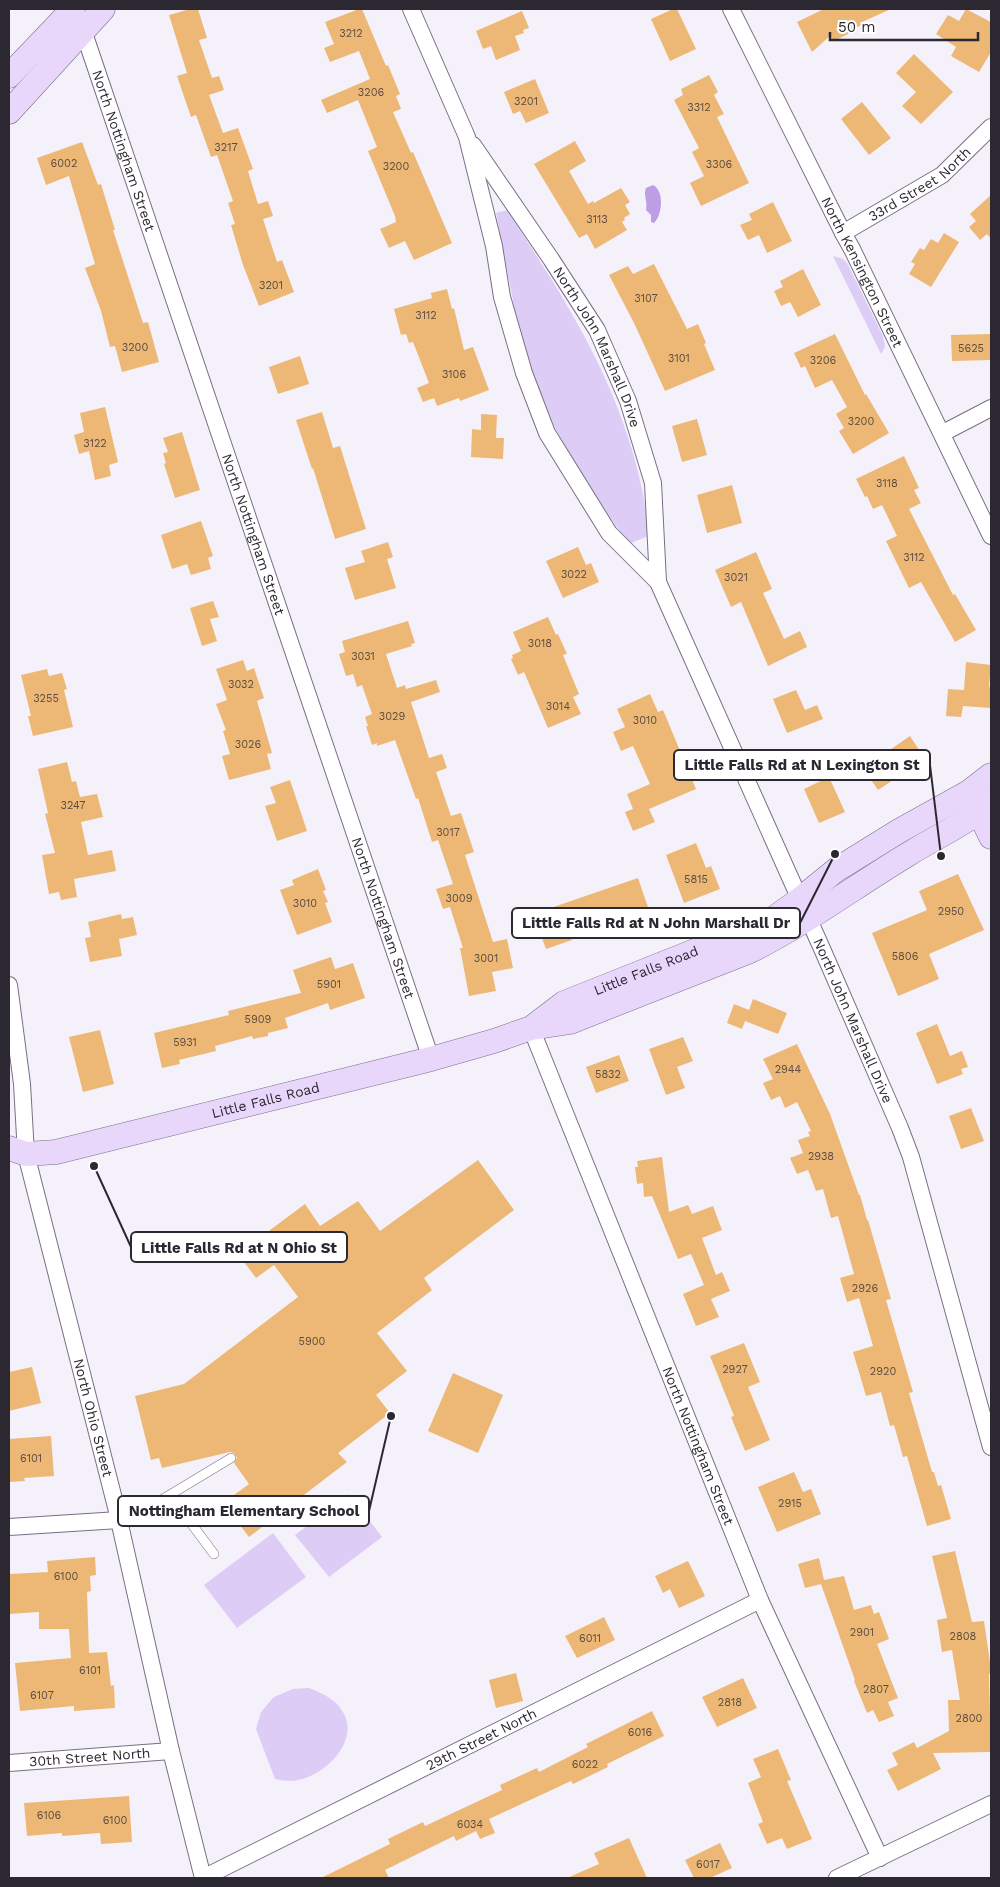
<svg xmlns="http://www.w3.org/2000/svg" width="1000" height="1887" viewBox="0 0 1000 1887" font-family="'Work Sans',sans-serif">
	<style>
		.green { fill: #ddccf5 }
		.water { fill: #bd9ee4 }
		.building { fill: #edb876 }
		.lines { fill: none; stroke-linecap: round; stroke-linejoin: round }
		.lane-casing { stroke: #796f86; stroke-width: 10 }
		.street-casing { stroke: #796f86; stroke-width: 18 }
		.secondary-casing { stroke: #796f86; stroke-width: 25 }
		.lane { stroke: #fff; stroke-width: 9 }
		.street { stroke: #fff; stroke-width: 16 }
		.secondary { stroke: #e9d7fb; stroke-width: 24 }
		.labels { text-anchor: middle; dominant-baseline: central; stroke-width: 4; stroke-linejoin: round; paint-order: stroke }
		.number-label { font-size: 11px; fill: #5c4c42 }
		.street-label { font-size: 14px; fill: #2c2831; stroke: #fff }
		.leader { fill: none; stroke: #2c2831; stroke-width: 2 }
		.callout-dot { fill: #2c2831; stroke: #fff; stroke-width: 2 }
		.callout { fill: #fff; stroke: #2c2831; stroke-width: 2 }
		.callout-label { font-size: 15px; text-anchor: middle; font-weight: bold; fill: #2c2831 }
	</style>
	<rect width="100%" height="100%" fill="#f5f1fb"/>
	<!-- green -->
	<path class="green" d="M507,210c51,79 98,149 125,240 8,28 15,57 16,86l-19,8 -37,-52 -36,-62 -22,-54 -17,-55 -21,-108z
		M833,256l10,3 4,4 36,73 2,11 -4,7z
		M349,1494l33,43 -53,40 -34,-42z
		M273,1533l33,44 -69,51 -33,-43z
		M309,1688c15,6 29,12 36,28 13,30 -26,64 -54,65 -5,0 -11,-1 -16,-2l-19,-50 5,-17 13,-15 19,-8z"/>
	<!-- water -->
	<path class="water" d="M653,185c12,6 9,31 1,38l-3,-1v-7l-5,-5c2,-8 -3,-15 0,-22z"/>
	<!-- building -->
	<path class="building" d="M190,9h8l9,29 -8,2 13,38 7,-2 5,14 -15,5 14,38 15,-5 15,41 -5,2 10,33 10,-3 5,15 -10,3 14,43 5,-2 12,32 -35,14 -16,-41 -12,-40 4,-1 -7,-21 5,-2 -16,-46 -6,2 -15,-42 -5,2 -14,-41 10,-3 -18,-58z
		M359,9h3l24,57 2,-1 12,29 -4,2 5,13 -8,3 18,41 2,-1 39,91 -38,17 -9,-19 -16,7 -9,-19 16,-7 -1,-6 -27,-65 9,-4 -19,-47 -31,13 -6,-13 49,-21 -11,-28 -29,11 -6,-14 10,-4 -9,-22z
		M673,9h4l19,40 -26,12 -19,-42z
		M824,9h67l-29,13 1,2 -9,5v2l-20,10 -4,-5 -18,16 -15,-30z
		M966,9l25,13v30l-12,20 -28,-16 5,-9 -20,-13 12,-19 11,6z
		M522,11l7,17 -6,2 1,3 -9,3 5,14 -24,10 -5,-14 -8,3 -7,-18z
		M914,54l39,38 -32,32 -19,-18 14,-14 -20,-19z
		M709,75l9,17 -4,3 10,19 -7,3 32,66 -48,23 -11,-23 14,-7 -12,-24 7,-4 -25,-48 9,-5 -2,-6z
		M535,79l14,34 -23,10 -6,-12 -7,3 -9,-22z
		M862,102l29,36 -22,17 -28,-36z
		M575,141l11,20 -17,10 19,33 5,-3 1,2 27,-15 9,14 -5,3 5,9 -6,4 1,2 -3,2 5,8 -32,19 -8,-15 -8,4 -45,-74z
		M82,142l16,43 3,-1 14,46h-2l30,93 5,-1 11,40 -37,10 -7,-26 -5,1 -9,-36 -16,-43 10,-4 -26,-88 -23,9 -9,-27z
		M991,195v44l-4,-5 -7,6 -11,-13 7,-6 -6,-7z
		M773,202l19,39 -25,12 -8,-18 -11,5 -8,-15 12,-5 -3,-6z
		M944,233l15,9 -28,45 -22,-13 6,-10 -4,-2 9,-14 4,2 7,-11 7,4z
		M654,264l33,65 11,-5 8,19 -2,1 11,26 -50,21 -30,-66 -26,-50 19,-9 5,8z
		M803,269l18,36 -23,12 -8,-15 -9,4 -7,-15 9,-4 -3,-6z
		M447,289l5,20 2,-1 10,42 9,-3 16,43 -29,11 -1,-3 -22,8 -3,-8 -11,4 -6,-14 12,-5 -16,-41 -4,1 -3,-9 -5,1 -7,-26 38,-11 -1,-5z
		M835,334l30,61 1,-1 23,39 -36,21 -14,-23 5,-3 -8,-14 11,-7 -15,-27 -17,8 -10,-22 -4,2 -7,-15z
		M991,334v26l-39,1 -1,-26z
		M300,356l9,28 -31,10 -9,-27z
		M105,407l13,55 -9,3 2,11 -16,4 -6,-29 -10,3 -5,-19 10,-3 -4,-19z
		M322,412l11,36 7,-2 26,83 -31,10 -22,-71 -1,1 -16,-49z
		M481,414l16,1 -1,23h8l-1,21 -32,-2 1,-28 9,1z
		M697,419l10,36 -25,7 -10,-36z
		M182,432l18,58 -25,8 -11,-34 2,-1 -3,-10 5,-1 -5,-14z
		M904,456l15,32 -5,2 7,13 -12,6 44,86 2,-1 21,36 -21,12 -34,-60 -12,6 -23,-47 11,-5 -15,-31 -9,4 -6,-13 -2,1 -9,-18z
		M732,485l10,38 -35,10 -10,-38z
		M201,521l12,35 -5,2 3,11 -20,6 -4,-11 -15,5 -11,-34z
		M388,542l5,15 -6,2 9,29 -41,12 -10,-32 20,-6 -4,-11z
		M578,547l8,18 5,-2 8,19 -36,16 -17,-37z
		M756,552l16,37 -9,4 21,46 16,-8 7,16 -39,19 -27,-64 -10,5 -16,-37z
		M213,601l6,16 -9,2 7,22 -15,5 -12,-38z
		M548,617l8,18 2,-1 9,20 -4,1 16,39 -6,3 8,17 -33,14 -24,-56 -6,3 -7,-16 2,-1 -1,-3 9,-4 -8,-19z
		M408,621l7,22 -4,1 1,2 -26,8 11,34 8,-3 1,4 30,-9 4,12 -29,10 18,56 13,-4 5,14 -11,4 15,44 10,-3 13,39 -9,3 28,87 14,-3 6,29 -21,4 4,19 -27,5 -9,-48h3l-13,-41 -7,2 -7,-20 17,-5 -15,-44 -6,2 -14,-44 -2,1 -21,-59 -18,6v-3l-5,2 -6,-19h2l-3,-9 7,-3 -10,-29 -5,2 -4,-13 -7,2 -7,-22 6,-2 -3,-11z
		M243,660l4,11 7,-3 10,30 -7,3 15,52 -5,1 4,15 -42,11 -7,-24 8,-2 -7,-23 3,-1 -10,-26 11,-4 -11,-31z
		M966,662l25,3 -2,22 2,1v20l-28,-2 -2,11 -15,-1 2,-27 16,1z
		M47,669l2,7 13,-3 5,16 -3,1 9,37 -40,9 -5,-20h3l-10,-41z
		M796,690l9,20 12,-5 6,14 -36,14 -14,-34z
		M650,694l8,18 5,-2 33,79 -47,20 6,13 -22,9 -8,-19 8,-3 -6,-15 23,-10 -17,-38 -12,5 -8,-19 12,-5 -8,-18z
		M910,736l15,23 -47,31 -18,-26 18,-12 3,4z
		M67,762l5,20 4,-1 4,16 17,-3 6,23 -22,5 7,33 24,-5 4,21 -42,8 3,18 -16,3 -2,-8 -10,2 -7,-39 13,-2 -10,-39 3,-1 -10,-44z
		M829,777l16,35 -26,11 -15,-34z
		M290,780l17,51 -30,10 -12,-35 11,-3 -6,-16z
		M696,843l10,25 5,-2 9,23 -36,14 -18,-48z
		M318,869l8,21 -3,1 5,11 -3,1 7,19 -35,13 -17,-45 14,-5 -2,-5z
		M958,874l26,56 -55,24 10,25 -41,17 -26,-63 55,-23 -8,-19z
		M638,878l13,38 -37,13 -3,-11 -42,15 3,7 -26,9 -13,-35z
		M121,914l1,5 11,-2 4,18 -18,4 3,17 -32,6 -5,-24 6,-1 -3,-15z
		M331,957l4,12 18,-6 12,35 -35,12 -2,-7 -43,15 3,10 -20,5v3l-15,3 -1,-3 -37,10 1,5 -37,9 1,4 -18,4 -8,-35 75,-18 -1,-4 73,-18 -8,-23z
		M753,999l34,14 -9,21 -33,-13 -3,8 -15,-6 7,-19 15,6z
		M937,1024l13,32 12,-5 6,16 -7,2 2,5 -26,10 -21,-51z
		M100,1030l14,54 -31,8 -14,-55z
		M683,1037l10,24 -16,6 8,21 -19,7 -17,-46z
		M797,1044l33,70 29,81h1l7,25h1l23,79 -5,1 27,92 -4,1 23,79h2l4,14 3,-1 10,34 -24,7 -20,-70 -4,1 -9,-32 -4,1 -9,-34 -15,4 -13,-44 20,-6 -14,-48 -12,4 -7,-24 14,-4 -16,-58 -7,2 -8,-29 -7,2 -8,-21 -11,4 -7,-16 13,-5 -5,-13 12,-4 -2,-4 3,-1 -14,-29 -12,6 -5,-12 -9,4 -8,-17 10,-4 -10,-20z
		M619,1055l10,26 -33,12 -10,-26z
		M971,1108l13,33 -23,8 -12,-33z
		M662,1157l7,55 19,-7 4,9 21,-8 9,24 -20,8 14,37 6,-3 8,19 -19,8 8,18 -23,9 -13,-32 21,-9 -13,-31 -13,5 -26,-63 -8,1 -1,-14 -6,1 -2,-17h3l-1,-6z
		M478,1160l36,50 -90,68 8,12 -55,43 30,38 -31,24 14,18 -52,40 9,9 -98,75 -26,-34 26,-19 -15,-21 3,-5 -3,-5 -4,-1 -68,16 -3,-10 -8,2 -16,-64 49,-12 114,-87 -24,-32 -18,13 -18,-24 67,-50 15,22 38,-25 22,30z
		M744,1343l16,39 -12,5 22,53 -25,11 -14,-34 3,-1 -24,-60z
		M32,1367l9,36 -32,8v-39z
		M453,1373l50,22 -25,58 -50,-22z
		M51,1436l3,40 -30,2 1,3 -16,1v-43z
		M794,1472l9,20 8,-3 10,25 -44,18 -19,-45z
		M955,1551l17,71 12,-1 7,48v5h-2l2,78 -58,1 8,16 -43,22 -11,-21 11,-5 -6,-12 22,-11 3,6 32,-17 -1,-31h12l-8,-50 -10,2 -5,-32 10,-2 -15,-62z
		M95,1557l1,18 -6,1 1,15 -4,1 2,61 18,-1 4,34 3,-1 1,23 -41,3v-5l-54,5 -5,-48 56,-5 -2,-29h-30v-17l-30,2v-40l39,-2 -1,-11z
		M819,1558l5,22 20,-4 10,34 17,-5 3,9 5,-2 10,27 -12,5 21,54 -10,4 6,14 -15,6 -6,-12 -6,3 -13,-32 1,-1 -34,-96 -16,4 -7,-24z
		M688,1561l17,35 -26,12 -9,-19 -7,4 -8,-17z
		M604,1617l11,23 -38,18 -12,-22z
		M516,1673l7,28 -27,7 -7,-28z
		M743,1678l14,30 -40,19 -15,-30z
		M652,1711l12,25 -57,28 1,3 -35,17 -2,-3 -82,38 6,14 -15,6 -4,-8 -20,10 -2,-5 -69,34 4,8h-68l69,-34 -2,-5 35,-17 2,4 77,-36 -2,-5 37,-17 2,4 49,-25 -2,-3z
		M778,1749l13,31 -4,1 25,58 -25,10 -5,-11 -15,6 -9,-20 5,-2 -15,-39 13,-6 -8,-18z
		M129,1796l3,46 -31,2 -1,-11 -38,3v-3l-35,3 -3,-33z
		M629,1838l18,40h-80l32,-14 -5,-11z
		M720,1843l12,25 -22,10h-16l-9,-18z"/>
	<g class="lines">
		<defs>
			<path id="lane" d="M170,1495l44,59
				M116,1507l42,-5 73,-44"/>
			<g id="street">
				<path id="s1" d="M411,9l56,128 27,109 8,51 22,76 23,60 62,100 49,49 165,369 77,177 11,29 80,290"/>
				<path id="s2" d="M731,9l112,224 9,16 139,287"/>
				<path id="s3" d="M80,24l3,6 348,1029"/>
				<path id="s4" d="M473,145l78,114 46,71 31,71 25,82 5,99"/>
				<path id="s5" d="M843,233l99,-58 49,-48"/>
				<path d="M943,433l48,-25"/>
				<path id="s6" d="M9,985l13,99 4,70 90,353 55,244 32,127"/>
				<path id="s7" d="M531,1028l229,572 120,258"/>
				<path d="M9,1527l110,-7"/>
				<path id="s8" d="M9,1763l162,-12"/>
				<path id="s9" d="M203,1878l557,-278"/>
				<path d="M837,1878l154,-74"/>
			</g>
			<g id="secondary">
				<path d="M9,76l64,-67"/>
				<path d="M9,112l94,-103"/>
				<path d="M972,798l19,39"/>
				<path id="s10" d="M534,1026l30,-23 206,-82 29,-21 37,-30 63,-39 70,-39 22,-17"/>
				<path id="s11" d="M9,1148l17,6 30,-2 375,-93 63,-18 37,-13 39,-6 180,-71c55,-27 104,-64 157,-96 28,-18 59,-31 84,-52"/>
			</g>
		</defs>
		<!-- lane casing -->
		<use href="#lane" class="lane-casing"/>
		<!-- street casing -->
		<use href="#street" class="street-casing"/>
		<!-- secondary casing -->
		<use href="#secondary" class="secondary-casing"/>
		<!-- lane -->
		<use href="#lane" class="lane"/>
		<!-- street -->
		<use href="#street" class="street"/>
		<!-- secondary -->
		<use href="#secondary" class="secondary"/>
	</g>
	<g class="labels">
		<!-- number labels -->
		<g class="number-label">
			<text x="351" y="33">3212</text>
			<text x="371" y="92">3206</text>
			<text x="526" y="101">3201</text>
			<text x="699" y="107">3312</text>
			<text x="226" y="147">3217</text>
			<text x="64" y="163">6002</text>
			<text x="719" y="164">3306</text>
			<text x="396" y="166">3200</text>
			<text x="597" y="219">3113</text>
			<text x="271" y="285">3201</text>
			<text x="646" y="298">3107</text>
			<text x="426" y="315">3112</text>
			<text x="135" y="347">3200</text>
			<text x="971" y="348">5625</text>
			<text x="679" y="358">3101</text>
			<text x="823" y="360">3206</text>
			<text x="454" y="374">3106</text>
			<text x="861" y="421">3200</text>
			<text x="95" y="443">3122</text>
			<text x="887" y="483">3118</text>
			<text x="914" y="557">3112</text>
			<text x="574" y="574">3022</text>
			<text x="736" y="577">3021</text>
			<text x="540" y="643">3018</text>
			<text x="363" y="656">3031</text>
			<text x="241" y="684">3032</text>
			<text x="46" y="698">3255</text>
			<text x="558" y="706">3014</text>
			<text x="392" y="716">3029</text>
			<text x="645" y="720">3010</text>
			<text x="248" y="744">3026</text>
			<text x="73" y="805">3247</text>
			<text x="448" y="832">3017</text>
			<text x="696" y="879">5815</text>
			<text x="459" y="898">3009</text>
			<text x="305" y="903">3010</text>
			<text x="951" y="911">2950</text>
			<text x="905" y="956">5806</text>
			<text x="486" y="958">3001</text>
			<text x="329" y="984">5901</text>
			<text x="258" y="1019">5909</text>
			<text x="185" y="1042">5931</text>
			<text x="788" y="1069">2944</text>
			<text x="608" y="1074">5832</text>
			<text x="821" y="1156">2938</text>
			<text x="865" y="1288">2926</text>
			<text x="312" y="1341">5900</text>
			<text x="735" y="1369">2927</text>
			<text x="883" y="1371">2920</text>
			<text x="31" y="1458">6101</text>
			<text x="790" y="1503">2915</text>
			<text x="66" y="1576">6100</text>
			<text x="862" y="1632">2901</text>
			<text x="963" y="1636">2808</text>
			<text x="590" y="1638">6011</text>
			<text x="90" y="1670">6101</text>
			<text x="876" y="1689">2807</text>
			<text x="42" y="1695">6107</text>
			<text x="730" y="1702">2818</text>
			<text x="969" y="1718">2800</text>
			<text x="640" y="1732">6016</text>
			<text x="585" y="1764">6022</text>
			<text x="49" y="1815">6106</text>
			<text x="115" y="1820">6100</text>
			<text x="470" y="1824">6034</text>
			<text x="708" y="1864">6017</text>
		</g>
		<!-- street labels -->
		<g class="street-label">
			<text stroke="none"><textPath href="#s3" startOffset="134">North Nottingham Street</textPath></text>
			<text stroke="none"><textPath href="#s5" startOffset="91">33rd Street North</textPath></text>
			<text stroke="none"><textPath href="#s2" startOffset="294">North Kensington Street</textPath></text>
			<text stroke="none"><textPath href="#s4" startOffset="238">North John Marshall Drive</textPath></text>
			<text stroke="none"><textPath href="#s3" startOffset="539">North Nottingham Street</textPath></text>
			<text stroke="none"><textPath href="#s3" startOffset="944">North Nottingham Street</textPath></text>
			<text stroke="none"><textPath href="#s10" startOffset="126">Little Falls Road</textPath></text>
			<text stroke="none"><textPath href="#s1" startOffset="1114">North John Marshall Drive</textPath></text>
			<text stroke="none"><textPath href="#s11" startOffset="264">Little Falls Road</textPath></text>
			<text stroke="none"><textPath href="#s6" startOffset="442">North Ohio Street</textPath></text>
			<text stroke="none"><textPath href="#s7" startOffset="450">North Nottingham Street</textPath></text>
			<text stroke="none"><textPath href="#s9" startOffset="311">29th Street North</textPath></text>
			<text stroke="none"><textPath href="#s8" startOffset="81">30th Street North</textPath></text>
		</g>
	</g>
	<!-- callouts -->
	<path class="leader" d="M941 856L930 765M835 854L800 923M94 1166L131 1247M391 1416L369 1511"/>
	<g class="callout-dot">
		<circle cx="941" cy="856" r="5"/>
		<circle cx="835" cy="854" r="5"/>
		<circle cx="94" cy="1166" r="5"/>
		<circle cx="391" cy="1416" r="5"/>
	</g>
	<g class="callout">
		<rect x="674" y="750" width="256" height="30" rx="5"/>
		<rect x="512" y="908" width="288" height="30" rx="5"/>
		<rect x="131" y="1232" width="216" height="30" rx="5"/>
		<rect x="118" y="1496" width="251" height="30" rx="5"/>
	</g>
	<g class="callout-label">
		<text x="802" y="770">Little Falls Rd at N Lexington St</text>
		<text x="656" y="928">Little Falls Rd at N John Marshall Dr</text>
		<text x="239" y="1253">Little Falls Rd at N Ohio St</text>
		<text x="244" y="1516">Nottingham Elementary School</text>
	</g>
	<!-- border -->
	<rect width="1000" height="1887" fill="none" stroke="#2c2831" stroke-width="20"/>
	<!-- scale -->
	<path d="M830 32v8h148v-8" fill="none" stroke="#2c2831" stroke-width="2.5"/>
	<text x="838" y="32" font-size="15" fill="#2c2831" stroke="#ffffff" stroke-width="4" paint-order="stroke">50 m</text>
</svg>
